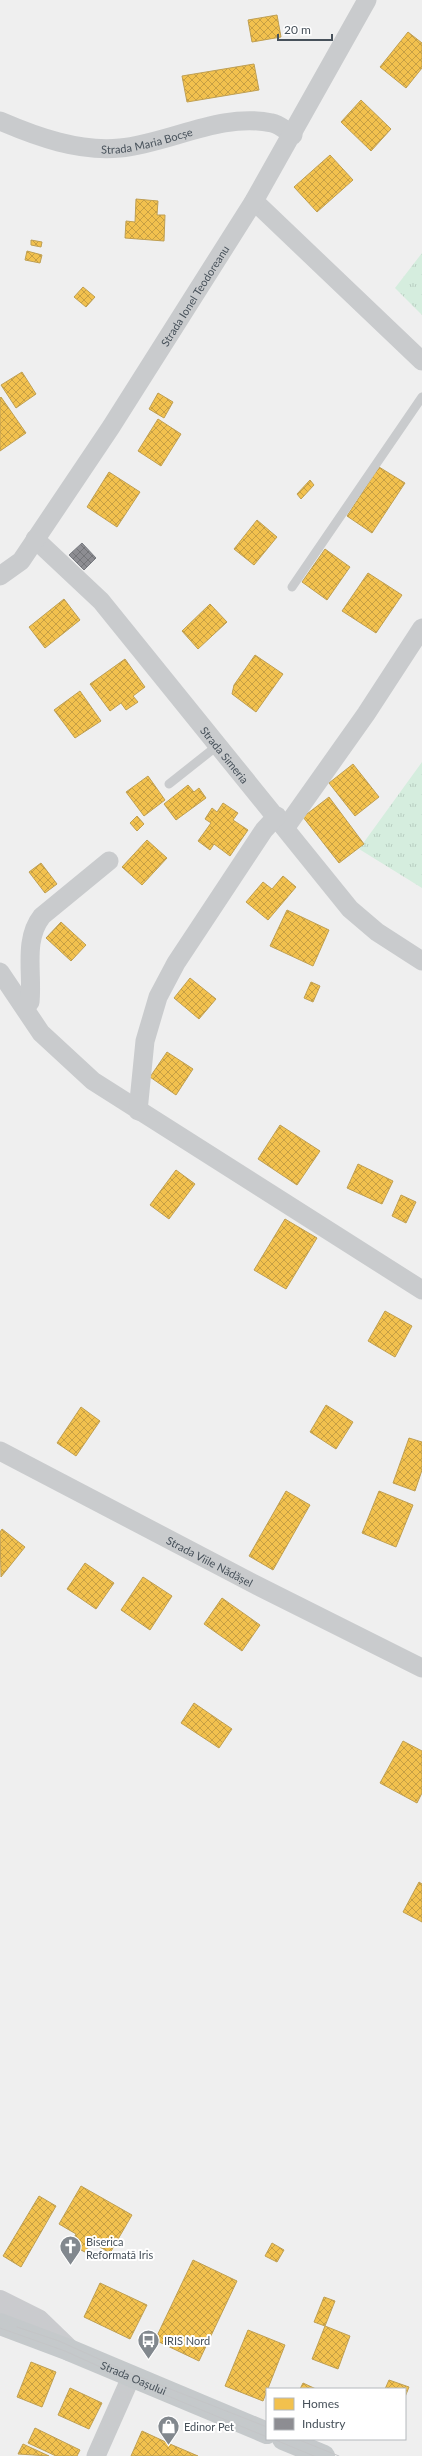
<svg xmlns="http://www.w3.org/2000/svg" width="422" height="2456" viewBox="0 0 422 2456" font-family="Lato,sans-serif">
	<style>
		.grass { fill: url(#grass-tufts) }
		.homes { fill: url(#homes-cross-hatch); stroke: #bf9f52 }
		.industry { fill: url(#industry-cross-hatch); stroke: #787b81 }
		.lines { fill: none; stroke-linecap: round; stroke-linejoin: round }
		.lane { stroke: #c9cbcd; stroke-width: 9 }
		.street { stroke: #c9cbcd; stroke-width: 19 }
		.secondary { stroke: #cacbce; stroke-width: 22 }
		.primary { stroke: #c5c9cb; stroke-width: 22 }
		.tram { stroke: #c4c5c7; stroke-width: 1 }
		.labels { text-anchor: middle; dominant-baseline: central; stroke-width: 4; stroke-linejoin: round; paint-order: stroke }
		.street-label { font-size: 11px; fill: #47515a; stroke: #fff }
		.poi-label { font-size: 11px; fill: #47515a; stroke: #fff; text-anchor: start }
	</style>
	<defs>
		<pattern id="grass-tufts" width="24" height="20" patternUnits="userSpaceOnUse"><rect width="24" height="20" fill="#d5edde"/><path d="M3 7l-1-3M5 7V3M7 7l1-3M15 17l-1-3M17 17v-4M19 17l1-3" fill="none" stroke="#b8cdc1"/></pattern>
		<pattern id="homes-cross-hatch" width="8" height="8" patternUnits="userSpaceOnUse"><rect width="8" height="8" fill="#f2c14e"/><path d="M0 0l8 8M0 8l8-8" fill="none" stroke="#c69f44"/></pattern>
		<pattern id="industry-cross-hatch" width="8" height="8" patternUnits="userSpaceOnUse"><rect width="8" height="8" fill="#8d8d92"/><path d="M0 0l8 8M0 8l8-8" fill="none" stroke="#75767a"/></pattern>
	</defs>
	<rect width="100%" height="100%" fill="#efefef"/>
	<!-- grass -->
	<path class="grass" d="M422,253v62l-27,-27z
		M422,762v126l-63,-39z"/>
	<!-- homes -->
	<path class="homes" d="M277,15l4,22 -29,5 -4,-22z
		M408,32l14,11v25l-16,20 -26,-21z
		M254,64l5,26 -72,12 -5,-26z
		M361,100l30,29 -20,22 -30,-29z
		M330,155l23,25 -36,32 -23,-25z
		M136,199l22,2 -1,14h8l-1,26 -39,-3 1,-17 9,1z
		M31,240l11,2 -1,5 -10,-2z
		M27,251l15,4 -2,8 -15,-3z
		M83,287l12,10 -9,10 -12,-10z
		M22,372l14,22 -20,14 -15,-23z
		M158,393l15,9 -9,16 -15,-9z
		M1,397l25,36 -26,18v-53z
		M158,419l23,15 -20,32 -23,-15z
		M379,467l26,16 -33,50 -25,-17z
		M109,472l31,20 -23,35 -30,-20z
		M310,480l4,5 -13,14 -4,-5z
		M257,520l20,17 -23,28 -20,-16z
		M325,549l25,18 -23,33 -25,-18z
		M368,573l34,22 -26,38 -34,-22z
		M64,599l16,21 -35,28 -16,-21z
		M210,604l17,18 -29,27 -16,-18z
		M255,655l28,19 -27,38 -24,-18 2,-9z
		M125,659l20,28 -12,9 5,6 -12,8 -5,-7 -11,8 -20,-27z
		M80,691l21,30 -26,17 -21,-28z
		M353,764l26,33 -24,19 -26,-33z
		M148,776l17,24 -21,16 -18,-24z
		M188,785l6,7 5,-4 7,10 -30,22 -12,-16z
		M329,797l35,47 -25,19 -36,-46z
		M223,803l15,10 -5,7 15,10 -18,26 -16,-12 -4,6 -12,-9 13,-18 -6,-4 7,-11 5,4z
		M137,816l7,8 -7,7 -7,-8z
		M147,840l20,18 -25,27 -20,-18z
		M41,863l16,21 -12,9 -16,-21z
		M283,876l13,11 -28,33 -22,-18 17,-20 9,7z
		M287,910l42,20 -16,36 -43,-20z
		M61,922l25,23 -15,16 -25,-23z
		M190,978l26,21 -17,20 -25,-21z
		M311,982l9,4 -7,16 -9,-4z
		M167,1052l26,17 -17,26 -26,-18z
		M280,1125l40,26 -23,34 -39,-26z
		M358,1164l35,17 -11,23 -35,-16z
		M176,1170l19,14 -26,35 -19,-14z
		M401,1195l15,7 -10,21 -14,-7z
		M285,1219l32,19 -31,51 -32,-19z
		M385,1311l27,15 -17,31 -27,-16z
		M326,1405l27,17 -17,27 -26,-17z
		M81,1407l19,14 -24,35 -19,-13z
		M409,1438l13,4v28l-7,21 -22,-8z
		M286,1491l24,14 -37,65 -24,-14z
		M379,1491l34,14 -17,42 -34,-14z
		M2,1529l23,18 -24,30 -1,-45z
		M85,1563l29,20 -18,26 -29,-20z
		M143,1577l29,19 -22,34 -29,-20z
		M222,1598l38,27 -18,26 -38,-27z
		M194,1703l38,26 -13,19 -38,-25z
		M403,1741l19,10v42l-5,10 -37,-20z
		M419,1882l3,2v38l-19,-10z
		M81,2186l51,29 -22,38 -19,-11 -6,10 -15,-7 6,-11 -17,-10z
		M39,2196l17,10 -35,61 -18,-11z
		M272,2243l12,7 -7,12 -12,-6z
		M193,2260l44,21 -38,80 -44,-21z
		M100,2283l47,22 -17,34 -46,-22z
		M324,2297l11,4 -10,25 -11,-4z
		M325,2326l25,10 -12,33 -26,-10z
		M248,2330l37,15 -22,56 -38,-15z
		M31,2362l25,10 -14,35 -25,-10z
		M389,2380l20,7 -4,10v-8h-20z
		M303,2383l13,6h-16z
		M70,2388l32,15 -13,26 -31,-14z
		M35,2428l45,22 -3,6h-21l-28,-13z
		M142,2431l28,13 28,12h-67z
		M23,2444l26,12 -31,-2z"/>
	<!-- industry -->
	<path class="industry" d="M82,543l14,15 -12,12 -15,-15z"/>
	<g class="lines">
		<!-- lane -->
		<path class="lane" d="M292,587l130,-190
			M169,784l48,-38"/>
		<!-- street -->
		<g class="street">
			<path id="s1" d="M0,121c37,16 79,31 120,27 50,-5 101,-36 152,-25 7,1 14,8 21,12"/>
			<path d="M254,201l168,160"/>
			<path id="s2" d="M35,539l66,62 249,308 27,23 45,29"/>
			<path id="s3" d="M0,576l21,-15 90,-134 143,-226 113,-201"/>
			<path d="M286,827l80,-113 56,-86"/>
			<path d="M0,972l41,61 52,48 329,209"/>
			<path d="M25,1007l5,-5c3,-29 -7,-62 12,-86l67,-55"/>
			<path d="M138,1111l7,-70 13,-44 18,-34 88,-133 13,-14"/>
			<path id="s4" d="M0,1451l260,136 162,81"/>
			<path d="M96,2456l35,-79"/>
		</g>
		<!-- secondary -->
		<path class="secondary" d="M0,2301l38,19 31,30"/>
		<!-- primary -->
		<g class="primary">
			<path id="s5" d="M0,2324l69,26 198,83"/>
			<path d="M283,2439l41,17"/>
		</g>
		<!-- tram -->
		<path class="tram" d="M17,2327l42,14 73,33 135,53
			M0,2328l65,23 64,29 138,57
			M273,2439l41,17
			M297,2439l42,17"/>
	</g>
	<!-- icons -->
	<defs>
		<symbol id="church-pin" viewBox="-11 -11 22 30"><path d="M0 17L-7.5 6A9.5 9.5 0 1 1 7.5 6Z" fill="#82888e" stroke="#fff"/><path d="M-1.2-6h2.4v3.5h3.3v2.4h-3.3V6h-2.4V-.1h-3.3v-2.4h3.3Z" fill="#fff"/></symbol>
		<symbol id="bus-pin" viewBox="-11 -11 22 30"><path d="M0 17L-7.5 6A9.5 9.5 0 1 1 7.5 6Z" fill="#82888e" stroke="#fff"/><path d="M-5-6H5V4H4V6H2V4H-2V6H-4V4H-5ZM-3.5-4V0h7V-4ZM-3.5 1.2v1.5H-2V1.2ZM2 1.2v1.5H3.5V1.2Z" fill="#fff"/></symbol>
		<symbol id="shop-pin" viewBox="-11 -11 22 30"><path d="M0 17L-7.5 6A9.5 9.5 0 1 1 7.5 6Z" fill="#82888e" stroke="#fff"/><path d="M-5-2.5h2.3a2.7 3.5 0 0 1 5.4 0H5L5.5 6h-11ZM-1.5-2.5h3a1.5 2.3 0 0 0-3 0Z" fill="#fff"/></symbol>
	</defs>
	<g fill-rule="evenodd">
		<use href="#church-pin" x="58" y="2234" width="25" height="34"/>
		<use href="#bus-pin" x="136" y="2328" width="25" height="34"/>
		<use href="#shop-pin" x="156" y="2414" width="25" height="34"/>
	</g>
	<g class="labels">
		<!-- street labels -->
		<g class="street-label">
			<text stroke="none"><textPath href="#s1" startOffset="152">Strada Maria Bocșe</textPath></text>
			<text stroke="none"><textPath href="#s3" startOffset="343">Strada Ionel Teodoreanu</textPath></text>
			<text stroke="none"><textPath href="#s2" startOffset="288">Strada Simeria</textPath></text>
			<text stroke="none"><textPath href="#s4" startOffset="237">Strada Viile Nădășel</textPath></text>
			<text stroke="none"><textPath href="#s5" startOffset="144">Strada Oașului</textPath></text>
		</g>
		<!-- poi labels -->
		<g class="poi-label">
			<text x="86" y="2241">Biserica<tspan x="86" dy="13">Reformată Iris</tspan></text>
			<text x="164" y="2340">IRIS Nord</text>
			<text x="184" y="2426">Edinor Pet</text>
		</g>
	</g>
	<!-- legend -->
	<rect x="266" y="2388" width="140" height="52" fill="#ffffff" stroke="#b5b9bd"/>
	<rect x="274" y="2398" width="20" height="12" fill="#f2c14e" stroke="#b5b9bd"/>
	<text x="302" y="2408" font-size="12" fill="#47515a">Homes</text>
	<rect x="274" y="2418" width="20" height="12" fill="#8d8d92" stroke="#b5b9bd"/>
	<text x="302" y="2428" font-size="12" fill="#47515a">Industry</text>
	<!-- scale -->
	<path d="M278 34v6h54v-6" fill="none" stroke="#47515a" stroke-width="2"/>
	<text x="284" y="34" font-size="12" fill="#47515a" stroke="#ffffff" stroke-width="3" paint-order="stroke">20 m</text>
</svg>
